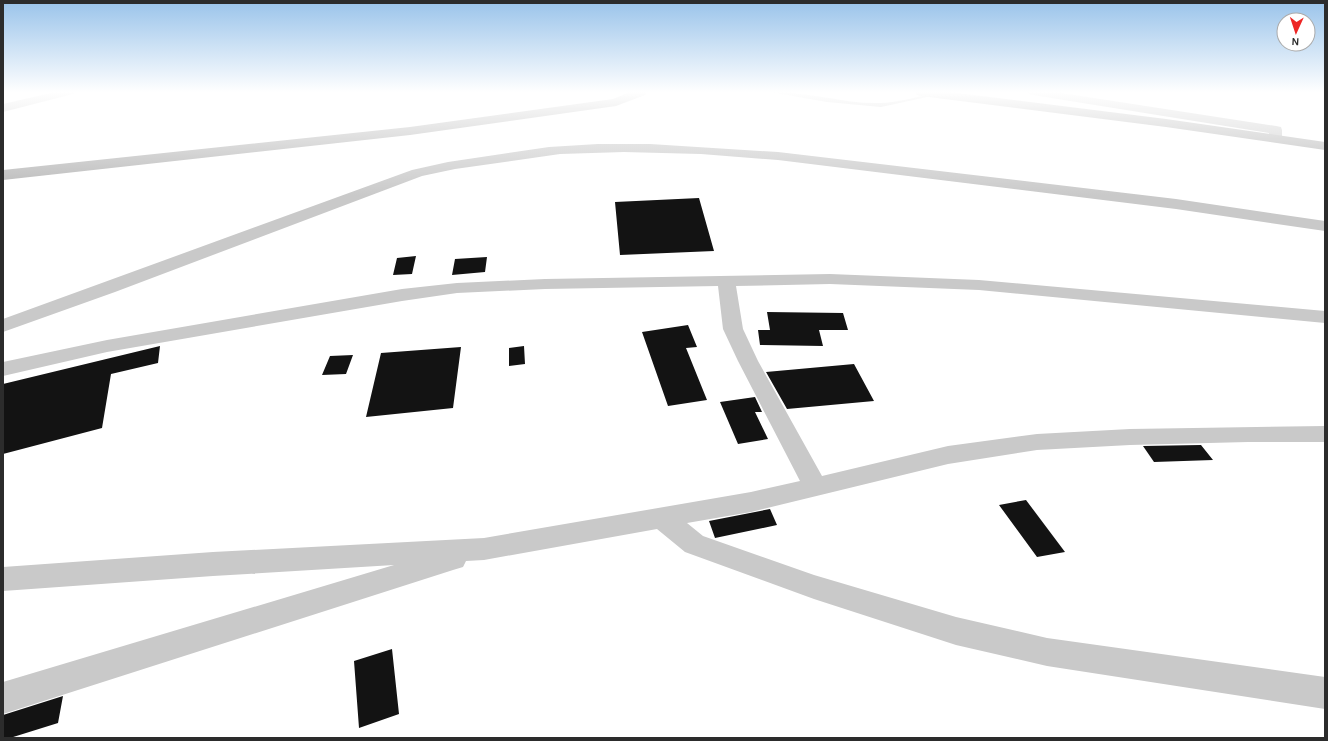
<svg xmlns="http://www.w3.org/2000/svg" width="1328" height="741" viewBox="0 0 1328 741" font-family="Karla,sans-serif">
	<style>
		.building { fill: #131313 }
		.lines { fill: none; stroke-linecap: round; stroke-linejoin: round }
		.lane { fill: #c9c9c9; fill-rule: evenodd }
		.street { fill: #c9c9c9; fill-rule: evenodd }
		.secondary { fill: #b6b6b6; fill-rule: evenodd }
	</style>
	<rect width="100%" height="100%" fill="#fff"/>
	<!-- building -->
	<path class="building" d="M699,198l15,53 -94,4 -5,-53z
		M416,256l-4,18 -19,1 4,-17z
		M487,257l-2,15 -33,3 3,-16z
		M767,312l76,1 5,17h-29l4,16 -63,-1 -2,-15h12z
		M688,325l9,22 -11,1 21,52 -39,6 -26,-74z
		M160,346l-2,17 -47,11 -9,54 -99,26v-70z
		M524,346l1,18 -16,2v-18z
		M461,347l-8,61 -87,9 15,-64z
		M353,355l-7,19 -24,1 8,-19z
		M854,364l20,37 -87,8 -21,-37z
		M755,397l7,15h-7l13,27 -30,5 -18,-42z
		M1201,445l12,15 -59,2 -11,-16z
		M1026,500l39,52 -28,5 -38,-52z
		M770,509l7,16 -62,13 -6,-17z
		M392,649l7,65 -40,14 -5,-67z
		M63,696l-5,27 -48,15h-7v-23z"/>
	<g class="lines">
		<!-- lane -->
		<path class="lane" d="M770,92c37,-1 74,12 110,11 17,0 41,-7 58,-11l3,2 -60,13 -54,-5z"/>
		<!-- street -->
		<path class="street" d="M55,92h20l-2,2 -70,18v-8z
			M1027,92h28l221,34 5,1 1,3v9l-2,3h-10l-2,-3 1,-6 -236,-38 -4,-1z
			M650,144l128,8 398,47 149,22v10l-149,-22 -398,-49 -77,-6 -77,-2 -64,2 -105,15 -33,7 -307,116 -112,40v-13l409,-149 36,-8 101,-15 49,-3z
			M830,274l149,6 346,31v12l-346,-33 -149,-6 -94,2 7,43 15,32 64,115 126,-30 89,-12 93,-5 195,-3v16h-77l-118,3 -93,5 -89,14 -197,48 -64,11 16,13 111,39 142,42 91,21 278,39v32l-278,-43 -91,-21 -142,-46 -129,-47 -28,-23 -173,31 -18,1 -3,6 -10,3 -450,144v-32l391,-117 -181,11 -210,15v-24l210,-15 271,-14 267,-46 49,-11 -62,-120 -15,-32 -5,-43 -173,3 -88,4 -55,8 -295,51 -104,24v-14l104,-22 295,-51 55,-6 88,-4z"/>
		<!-- secondary -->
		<path class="secondary" d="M630,92h17l-2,3 -29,11 -206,29 -407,45v-10l407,-43 203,-28z
			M915,92h34l217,27 159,23v8l-159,-23 -245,-31 -4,-1z"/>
	</g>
	<!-- sky -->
	<linearGradient id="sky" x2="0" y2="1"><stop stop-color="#99c3ea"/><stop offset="0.47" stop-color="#fff"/><stop offset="1" stop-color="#fff" stop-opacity="0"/></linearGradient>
	<rect width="1328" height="196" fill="url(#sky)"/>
	<!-- border -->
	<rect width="1328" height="741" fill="none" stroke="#2c2c2c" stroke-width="8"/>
	<!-- north arrow -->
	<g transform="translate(1296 32) rotate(183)"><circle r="19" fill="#ffffff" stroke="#ababab"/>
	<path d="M0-3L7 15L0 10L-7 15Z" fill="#ed2625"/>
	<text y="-6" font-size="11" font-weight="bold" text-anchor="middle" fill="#2c2c2c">N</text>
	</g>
</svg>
